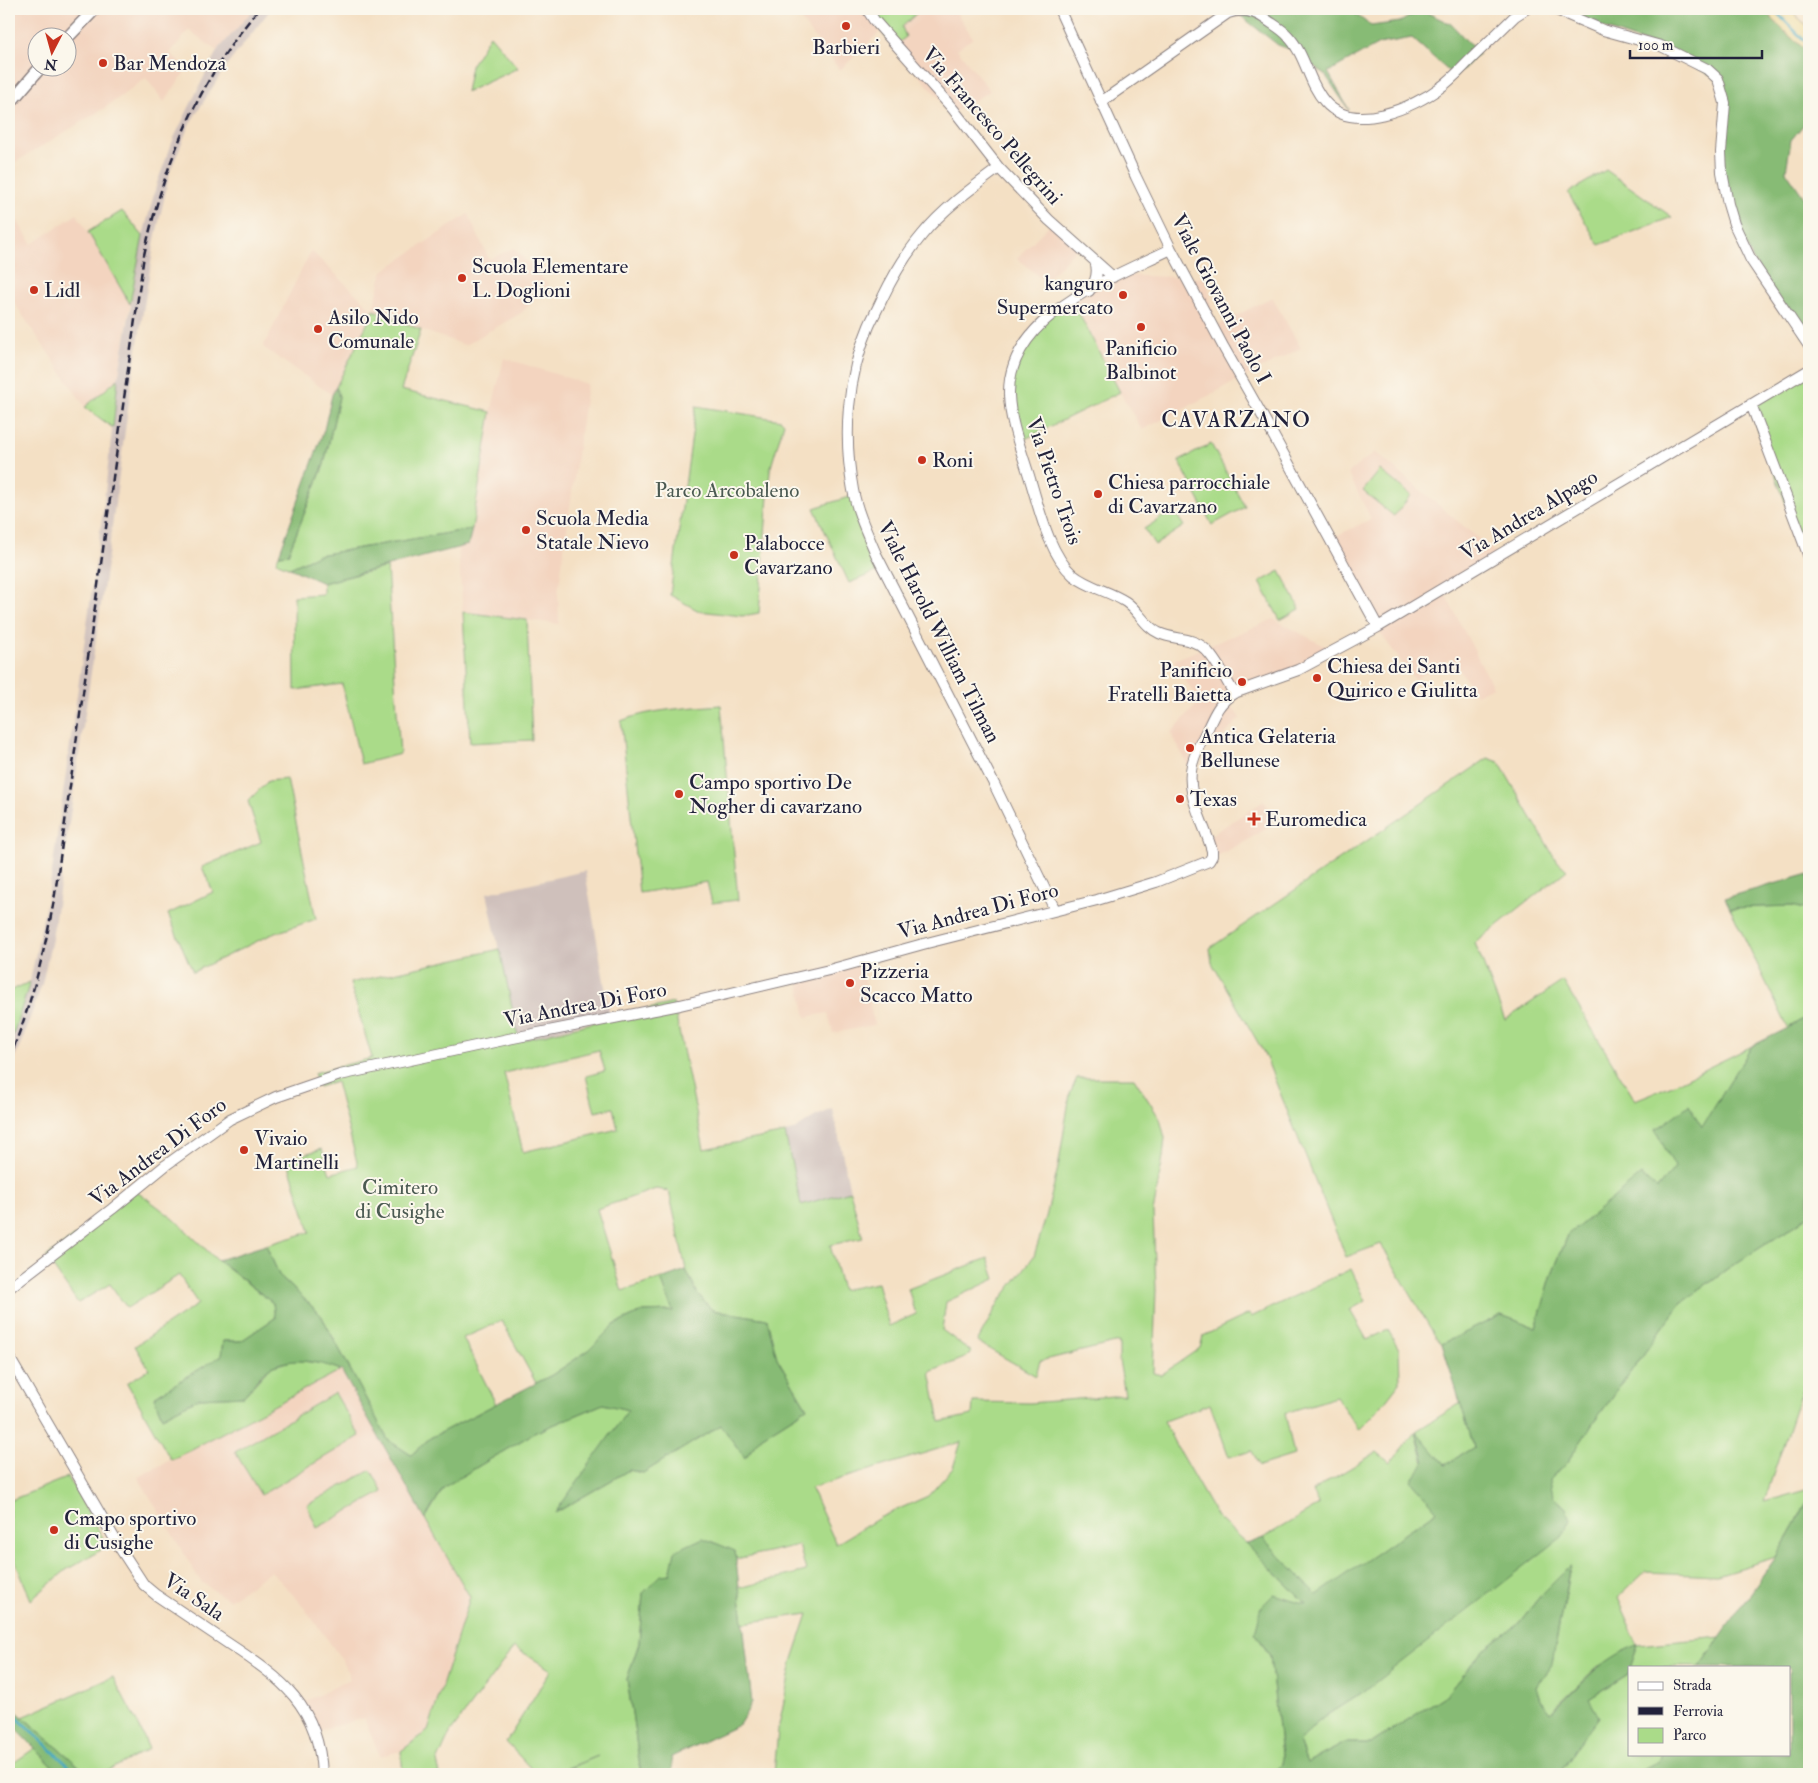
<svg xmlns="http://www.w3.org/2000/svg" width="1818" height="1783" viewBox="0 0 1818 1783" font-family="'IM FELL Double Pica',serif">
	<style>
		.built { fill: #f3d4bf; fill-rule: evenodd }
		.industrial { fill: #cfc0bb }
		.green { fill: #aadb89; stroke: #667e62; fill-rule: evenodd }
		.forest { fill: #87bb75; stroke: #546e58 }
		.sand { fill: #eeda9e; stroke: #887e6c }
		.lines { fill: none; stroke-linecap: round; stroke-linejoin: round }
		.stream { stroke: #42a8c2; stroke-width: 2.5 }
		.secondary-casing { stroke: #8b8180; stroke-width: 12 }
		.primary-casing { stroke: #8b8180; stroke-width: 14 }
		.secondary { stroke: #fff; stroke-width: 10 }
		.primary { stroke: #fff; stroke-width: 11 }
		.rail { stroke: #22223b; stroke-width: 2.5; stroke-dasharray: 8 4; stroke-linecap: butt }
		.poi-dot { fill: #c8321e; stroke: #fbf7ec; stroke-width: 2 }
		.labels { text-anchor: middle; dominant-baseline: central; stroke-width: 4; stroke-linejoin: round; paint-order: stroke }
		.poi-label { font-size: 21px; fill: #22223b; stroke: #fbf7ec; text-anchor: start }
		.street-label { font-size: 21px; fill: #22223b; stroke: #fbf7ec }
		.park-label { font-size: 21px; fill: #4b5a52; stroke: #fbf7ec }
		.neighbourhood-label { font-size: 22px; letter-spacing: 1px; fill: #22223b; stroke: #fbf7ec }
	</style>
	<rect width="100%" height="100%" fill="#fbf7ec"/>
	<filter id="ink" filterUnits="userSpaceOnUse"><feTurbulence type="fractalNoise" baseFrequency=".02" numOctaves="2"/><feDisplacementMap in="SourceGraphic" scale="10" xChannelSelector="R" yChannelSelector="G"/><feConvolveMatrix kernelMatrix="1 2 1 2 8 2 1 2 1" color-interpolation-filters="sRGB"/></filter>
	<filter id="wash" filterUnits="userSpaceOnUse"><feTurbulence type="fractalNoise" baseFrequency=".0096" numOctaves="4" result="noise"/><feDisplacementMap in="SourceGraphic" scale="20" xChannelSelector="R" yChannelSelector="G"/><feGaussianBlur stdDeviation="1.12" result="paint"/><feColorMatrix in="noise" values="0 0 0 0 0 0 0 0 0 0 0 0 0 0 0 0 0 1.4 0 .05"/><feComposite in="paint" operator="in"/></filter>
	<g filter="url(#wash)">
		<rect width="100%" height="100%" fill="#f4e0c4"/>
		<!-- built -->
		<path class="built" d="M15,9h239l-37,42 -28,-21 -19,23 17,16 -23,33 -18,-24 -40,29 -97,59v-150zM38,38h30v30h-30z
			M829,9h36l15,23 -40,38 -39,-50z
			M921,9h33l19,29 -16,11 33,42 -37,22 -60,-66 9,-20z
			M9,208l23,36 45,-30 53,90 -12,75 -33,28 -76,-112z
			M468,214l21,45 25,-11 35,37 -28,28 -56,32 -44,-15 -47,-20 -42,85 -69,-48 48,-96 62,59 10,-39z
			M1053,221l27,23 -35,38 -28,-24z
			M1113,275l94,3 8,49 57,-30 29,51 -159,82 -22,-38 -47,-90z
			M504,358l83,26 -29,209 1,31 -96,-12 -5,-64 10,-3 23,-133z
			M1375,452l123,103 -56,33 51,99 -17,8 -24,-37 -38,21 -39,-53 -47,-86 43,-21 -23,-46z
			M1274,619l58,31 -95,44 -9,8 12,16 -21,23 -11,-7 -18,35 -19,-36 29,-32 -19,-26 -7,-15z
			M1264,801l13,20 -29,19 -33,17 -7,-20z
			M861,960l13,65 -41,8 -5,-20 -22,4 -9,-42z
			M341,1370l129,227 -42,134 -27,20 -21,5 -16,-38 -46,13 -15,-28 47,-24 -7,-18 -43,-59 -29,-31 -42,29 -28,-18 -63,-105z"/>
		<!-- industrial -->
		<path class="industrial" d="M254,9h17l-47,60 -35,56 -19,47 -15,67 -23,140 -25,184 -55,376 -10,45 -22,62 -11,23v-22l21,-65 21,-103 51,-361 16,-139 25,-143 14,-53 17,-45 28,-57 15,-30z
			M585,871l25,145 -92,25 -31,-148z
			M833,1109l17,82 -49,14 -16,-72 11,-4 20,-13z"/>
		<!-- green -->
		<path class="green" d="M865,9h56l-19,18 4,10 -13,10z
			M490,35l28,33 -52,24 5,-26z
			M1606,170l66,47 -73,28 -31,-52z
			M122,211l21,25 -13,68 -42,-72z
			M1073,302l47,90 -99,49 -14,-51 29,-65z
			M374,310l47,20 -20,60 90,22 -19,117 -154,26 -28,13 -14,-6 3,-7 9,-1 36,-89 15,-68 -3,-10z
			M1809,370v195l-61,-162z
			M118,379l-5,49 -28,-21z
			M696,406l85,14 3,3 -14,47 -11,143 -17,3 -43,-5 -29,-16z
			M1211,444l34,63 -33,18 -33,-64z
			M1380,470l31,25 -17,21 -31,-25z
			M852,496l29,74 -32,13 -35,-75z
			M1173,510l11,16 -29,19 -11,-16z
			M387,567l13,187 -39,10 -19,-80 -47,6 -1,-94 29,-2v-11z
			M1280,571l20,38 -20,11 -20,-38z
			M463,612l64,8 5,120 -62,3z
			M721,705l17,195 -26,3 -5,-21 -68,11 -18,-172c29,-12 68,-13 100,-16z
			M1488,758l11,4 57,98 11,10 -92,73 30,77 58,-39 72,119 40,-16 77,-38 -50,82 -27,39 -18,22 -89,46 -17,42 -15,51 -35,-13 -59,29 -7,-8 -54,-92 -35,13 -82,-204 -52,-90 -2,-15z
			M287,779l29,140 -46,16 -77,37 -25,-58 45,-22 -11,-25 59,-25 -13,-41 20,-20z
			M1791,906l18,4v105l-21,13 -58,-120z
			M500,949l19,92 154,-38 31,146 81,-16 16,72 49,-14 13,47 -33,7 12,45 35,-7 12,43 27,-12 -8,-25 80,-31 7,21 -49,23 -4,28 30,22 -5,5 -37,15 10,50 32,-7 1,-13 57,1 95,-8 -6,-35v-18l-79,19 -4,15 -59,-34 22,-40 35,-46 12,-39 12,-49 12,-74 7,-16h57l26,41 5,19 -2,19 -10,55 3,78 -3,83 8,2 39,-27 3,-12 46,-22 2,3 100,-48 15,32 -16,9 17,30 21,-10 11,19 1,33 -24,31 -17,17 -23,-33 -51,16 9,42 -35,11 -7,-15 -23,6 -19,-53 -46,17 11,23 42,73 30,27 60,61 -52,27 15,24 12,109 -8,9h-500l4,-44 14,-68 16,-48 -65,9 -4,-35 67,-17 -7,-26 -63,14 -1,-8 -65,24 -27,18 -4,50 -12,36 14,95h-85l42,-18 -46,18h-16l-30,-32 45,-72 -37,-23 -64,86 -13,29 3,12h-37l-2,-23 27,-20 42,-134 -45,-78 19,-32 90,-54 69,-29 26,6 -72,102 72,-42 14,3 78,-48 24,33 16,-21 46,-29 -30,-50 -11,-39 -54,-9 -14,-16 -12,-24 -17,-79 -13,-2 -59,20 25,82 39,-12 12,32 -31,1 -28,13 -25,25 -37,25 -16,8 -34,-62 -39,17 33,66 -66,34 -19,17 -23,-15 -67,-125 -42,-40 -13,-30 44,-13 -23,-73 35,-10 8,25 28,-8 -22,-84 -17,5 -5,-14 58,-15 -22,-75zM599,1050l6,21 -19,5 9,36 18,-4 5,21 -95,23 -19,-79zM961,1442l-8,26 -25,28 -47,21 -45,27 -25,-56z
			M30,982l-21,65v-56z
			M137,1191l37,28 44,42 55,42 2,15 -34,23h-18l-2,15 -67,41 8,20 37,-19 45,-2 26,-29 24,-7 31,4 16,6 -170,90 -44,-77 22,-14 -14,-23 63,-42 -19,-29 -52,33 -17,-24 -32,19 -32,-46z
			M1809,1214v154l-45,134 45,-13v10l-33,58 -59,18 -72,-3 -28,26 21,47 83,-8 -22,30h-69l8,-21 -41,21 -47,45 -10,-13 -4,-12 16,-24 18,-95 -28,26 -25,31 -33,24 -38,46 -74,48h-27l-38,20 -8,-21 20,-22 44,-28 203,-184 -13,-12 -4,-16 18,-18 27,-40 86,-118 47,-35 72,-46z
			M335,1393l25,43 -99,59 -26,-43z
			M1461,1403l13,44 -29,18 -29,-32 21,78 -120,85 -54,-58 56,-33 -7,-14 65,-39 13,11 26,-32z
			M371,1470l12,22 -66,36 -10,-23z
			M68,1477l37,65 -4,8 -35,20 -35,30 -22,-54v-45z
			M1629,1670v84h32l-4,9 -23,11h-75l18,-28 12,-47 39,-25z
			M113,1677l25,47 11,25 -47,25h-14l-65,-57z
			M35,1748l25,26h-51v-8z"/>
		<!-- forest -->
		<path class="forest" d="M1232,9h117l22,17 29,-4 21,-12 30,14 28,30 -24,23 -43,-39 -33,6 -51,28 21,38 -23,-34 -31,-25 -17,-6z
			M1565,9h198l22,23 24,21v65l-18,22 -5,31 23,34v139l-56,-84 -15,-33 -15,-58 2,-79 -12,-14 -60,-31 -47,-16z
			M336,387l3,10 -15,67 -36,90 -9,1 45,-125 8,-35z
			M472,529l-4,16 -145,38 -33,-15 28,-13z
			M1809,874v36l-18,-4 -61,2 -5,-10z
			M1809,1015v199l-10,9 -72,46 -47,35 -86,118 -27,40 -17,18 3,16 13,12 5,12 -9,17 -199,155 -44,28 -20,22 8,21 38,-20h27l74,-48 38,-46 33,-24 25,-31 28,-28 -18,97 -16,24 4,12 10,13c31,-25 47,-53 88,-67l-10,29 -39,25 10,18 -22,29 -18,28h-285l8,-10 -12,-108 -15,-24 7,-26 12,-12 32,10 -59,-60 16,-6 54,57 120,-84 -26,-31 14,-18 -9,-31 29,34 29,-18 -32,-103 59,-29 35,13 15,-51 17,-42 73,-60 16,14 18,-22 -20,-37 34,-25 13,22 50,-81 36,-18z
			M266,1245l13,30 42,40 67,125 23,15 19,-17 122,-63 37,-25 25,-25 28,-13 31,-1 -12,-32 25,-9 12,24 14,16 55,9 10,39 30,50 -46,29 -16,21 -24,-33 -78,48 -14,-3 -74,43 73,-103 -25,-6 -69,29 -90,54 -19,32 -84,-149c-22,-8 -47,-14 -70,-3 -8,4 -20,21 -27,29l-45,2 -37,19 -8,-20 67,-41 2,-15h18l34,-23 -2,-15 -55,-43z
			M1809,1499v275h-175l23,-11 4,-9h128v-87h-90l77,-110z
			M703,1538l32,13 17,152 -13,22 -68,32 2,17h-32l-14,-95 12,-36 4,-50 18,-18 9,-1 5,-23z
			M17,1712l71,62h-28l-51,-53v-4z"/>
		<!-- sand -->
		<path class="sand" d="M1763,9h25l13,11 8,9v24l-24,-21z"/>
		<g class="lines">
			<!-- stream -->
			<path class="stream" d="M1773,9l36,36
				M9,1710l68,64"/>
		</g>
	</g>
	<g filter="url(#ink)">
		<g class="lines">
			<defs>
				<path id="secondary" d="M867,9l7,11 79,89 46,59 50,52 64,57
					M1059,9l77,168 35,72 53,99 43,76 111,203
					M1554,9l49,21 58,16 46,23 11,10 7,24 -4,49 1,20 6,32 6,20 17,36 58,86
					M1101,102l127,-89c14,-5 27,-2 39,7 7,5 15,9 21,16 18,19 20,47 37,66 28,32 88,6 116,-15 10,-7 19,-17 28,-26 15,-15 31,-30 46,-45l11,-7
					M999,168c-27,20 -56,41 -77,67 -16,19 -29,41 -40,64 -4,9 -9,18 -13,27 -22,51 -26,110 -16,164 4,22 14,43 23,64l118,230 61,126
					M1171,249c-59,29 -164,66 -162,146 1,28 13,57 21,84 9,29 19,75 43,96 16,13 37,16 53,27 13,9 19,25 33,31 15,7 34,4 46,16 12,11 20,30 29,44
					M1089,291c7,-9 10,-19 6,-30
					M1751,404l58,153
					M9,1288l103,-79 54,-44 64,-46 46,-22 64,-22 173,-37 167,-33 149,-35 94,-26 174,-44 59,-18 53,-21 3,-5v-5c-7,-27 -27,-56 -20,-86 3,-12 9,-24 15,-35 7,-15 12,-28 27,-37l64,-23 80,-43 431,-257
					M9,1357l111,191 24,37 12,10c25,17 49,33 73,49 53,35 90,62 93,130"/>
				<path id="primary" d="M67,38l28,-29
					M9,104l31,-36"/>
			</defs>
			<!-- secondary casing -->
			<use href="#secondary" class="secondary-casing"/>
			<!-- primary casing -->
			<use href="#primary" class="primary-casing"/>
			<!-- secondary -->
			<use href="#secondary" class="secondary"/>
			<!-- primary -->
			<use href="#primary" class="primary"/>
			<!-- rail -->
			<path class="rail" d="M9,1059c22,-53 36,-108 46,-165l89,-639c20,-91 54,-174 115,-246"/>
		</g>
	</g>
	<!-- markers -->
	<g class="poi-dot">
		<circle cx="846" cy="26" r="5"/>
		<circle cx="103" cy="63" r="5"/>
		<circle cx="462" cy="278" r="5"/>
		<circle cx="34" cy="290" r="5"/>
		<circle cx="1123" cy="295" r="5"/>
		<circle cx="1141" cy="327" r="5"/>
		<circle cx="318" cy="329" r="5"/>
		<circle cx="922" cy="460" r="5"/>
		<circle cx="1098" cy="494" r="5"/>
		<circle cx="526" cy="530" r="5"/>
		<circle cx="734" cy="555" r="5"/>
		<circle cx="1317" cy="678" r="5"/>
		<circle cx="1242" cy="682" r="5"/>
		<circle cx="1190" cy="748" r="5"/>
		<circle cx="679" cy="794" r="5"/>
		<circle cx="1180" cy="799" r="5"/>
		<path d="M1251.5 811.5h5v5h5v5h-5v5h-5v-5h-5v-5h5z"/>
		<circle cx="850" cy="983" r="5"/>
		<circle cx="244" cy="1150" r="5"/>
		<circle cx="54" cy="1530" r="5"/>
	</g>
	<g class="labels">
		<!-- poi labels -->
		<g class="poi-label">
			<text x="846" y="47" text-anchor="middle">Barbieri</text>
			<text x="113" y="63">Bar Mendoza</text>
			<text x="472" y="266">Scuola Elementare<tspan x="472" dy="24">L. Doglioni</tspan></text>
			<text x="1113" y="283" text-anchor="end">kanguro<tspan x="1113" dy="24">Supermercato</tspan></text>
			<text x="44" y="290">Lidl</text>
			<text x="328" y="317">Asilo Nido<tspan x="328" dy="24">Comunale</tspan></text>
			<text x="1141" y="348" text-anchor="middle">Panificio<tspan x="1141" dy="24">Balbinot</tspan></text>
			<text x="932" y="460">Roni</text>
			<text x="1108" y="482">Chiesa parrocchiale<tspan x="1108" dy="24">di Cavarzano</tspan></text>
			<text x="536" y="518">Scuola Media<tspan x="536" dy="24">Statale Nievo</tspan></text>
			<text x="744" y="543">Palabocce<tspan x="744" dy="24">Cavarzano</tspan></text>
			<text x="1327" y="666">Chiesa dei Santi<tspan x="1327" dy="24">Quirico e Giulitta</tspan></text>
			<text x="1232" y="670" text-anchor="end">Panificio<tspan x="1232" dy="24">Fratelli Baietta</tspan></text>
			<text x="1200" y="736">Antica Gelateria<tspan x="1200" dy="24">Bellunese</tspan></text>
			<text x="689" y="782">Campo sportivo De<tspan x="689" dy="24">Nogher di cavarzano</tspan></text>
			<text x="1190" y="799">Texas</text>
			<text x="1265" y="819">Euromedica</text>
			<text x="860" y="971">Pizzeria<tspan x="860" dy="24">Scacco Matto</tspan></text>
			<text x="254" y="1138">Vivaio<tspan x="254" dy="24">Martinelli</tspan></text>
			<text x="64" y="1518">Cmapo sportivo<tspan x="64" dy="24">di Cusighe</tspan></text>
		</g>
		<!-- street labels -->
		<g class="street-label">
			<text transform="translate(992 126) rotate(49)">Via Francesco Pellegrini</text>
			<text transform="translate(1221 299) rotate(62)">Viale Giovanni Paolo I</text>
			<text transform="translate(1054 481) rotate(71)">Via Pietro Trois</text>
			<text transform="translate(1529 515) rotate(-31)">Via Andrea Alpago</text>
			<text transform="translate(939 632) rotate(63)">Viale Harold William Tilman</text>
			<text transform="translate(978 911) rotate(-15)">Via Andrea Di Foro</text>
			<text transform="translate(585 1005) rotate(-11)">Via Andrea Di Foro</text>
			<text transform="translate(158 1152) rotate(-37)">Via Andrea Di Foro</text>
			<text transform="translate(194 1597) rotate(34)">Via Sala</text>
		</g>
		<!-- park labels -->
		<g class="park-label">
			<text x="727" y="490">Parco Arcobaleno</text>
			<text x="400" y="1187">Cimitero<tspan x="400" dy="24">di Cusighe</tspan></text>
		</g>
		<!-- neighbourhood labels -->
		<g class="neighbourhood-label">
			<text x="1236" y="420">CAVARZANO</text>
		</g>
	</g>
	<!-- margin -->
	<rect width="1818" height="1783" fill="none" stroke="#fbf7ec" stroke-width="30"/>
	<!-- legend -->
	<rect x="1628" y="1666" width="162" height="90" fill="#fbf7ec" stroke="#a4a2a5"/>
	<rect x="1638" y="1682" width="25" height="8" fill="#ffffff" stroke="#a4a2a5"/>
	<text x="1673" y="1690" font-size="15" fill="#22223b">Strada</text>
	<rect x="1638" y="1707" width="25" height="8" fill="#22223b" stroke="#a4a2a5"/>
	<text x="1673" y="1716" font-size="15" fill="#22223b">Ferrovia</text>
	<rect x="1638" y="1728" width="25" height="15" fill="#aadb89" stroke="#a4a2a5"/>
	<text x="1673" y="1740" font-size="15" fill="#22223b">Parco</text>
	<!-- north arrow -->
	<g transform="translate(52 52) rotate(186)"><circle r="24" fill="#fbf7ec" stroke="#a4a2a5"/>
	<path d="M0-4L9 19L0 12L-9 19Z" fill="#c8321e"/>
	<text y="-8" font-size="14" font-weight="bold" text-anchor="middle" fill="#22223b">N</text>
	</g>
	<!-- scale -->
	<path d="M1630 50v8h132v-8" fill="none" stroke="#22223b" stroke-width="2.5"/>
	<text x="1638" y="50" font-size="15" fill="#22223b" stroke="#fbf7ec" stroke-width="4" paint-order="stroke">100 m</text>
</svg>
